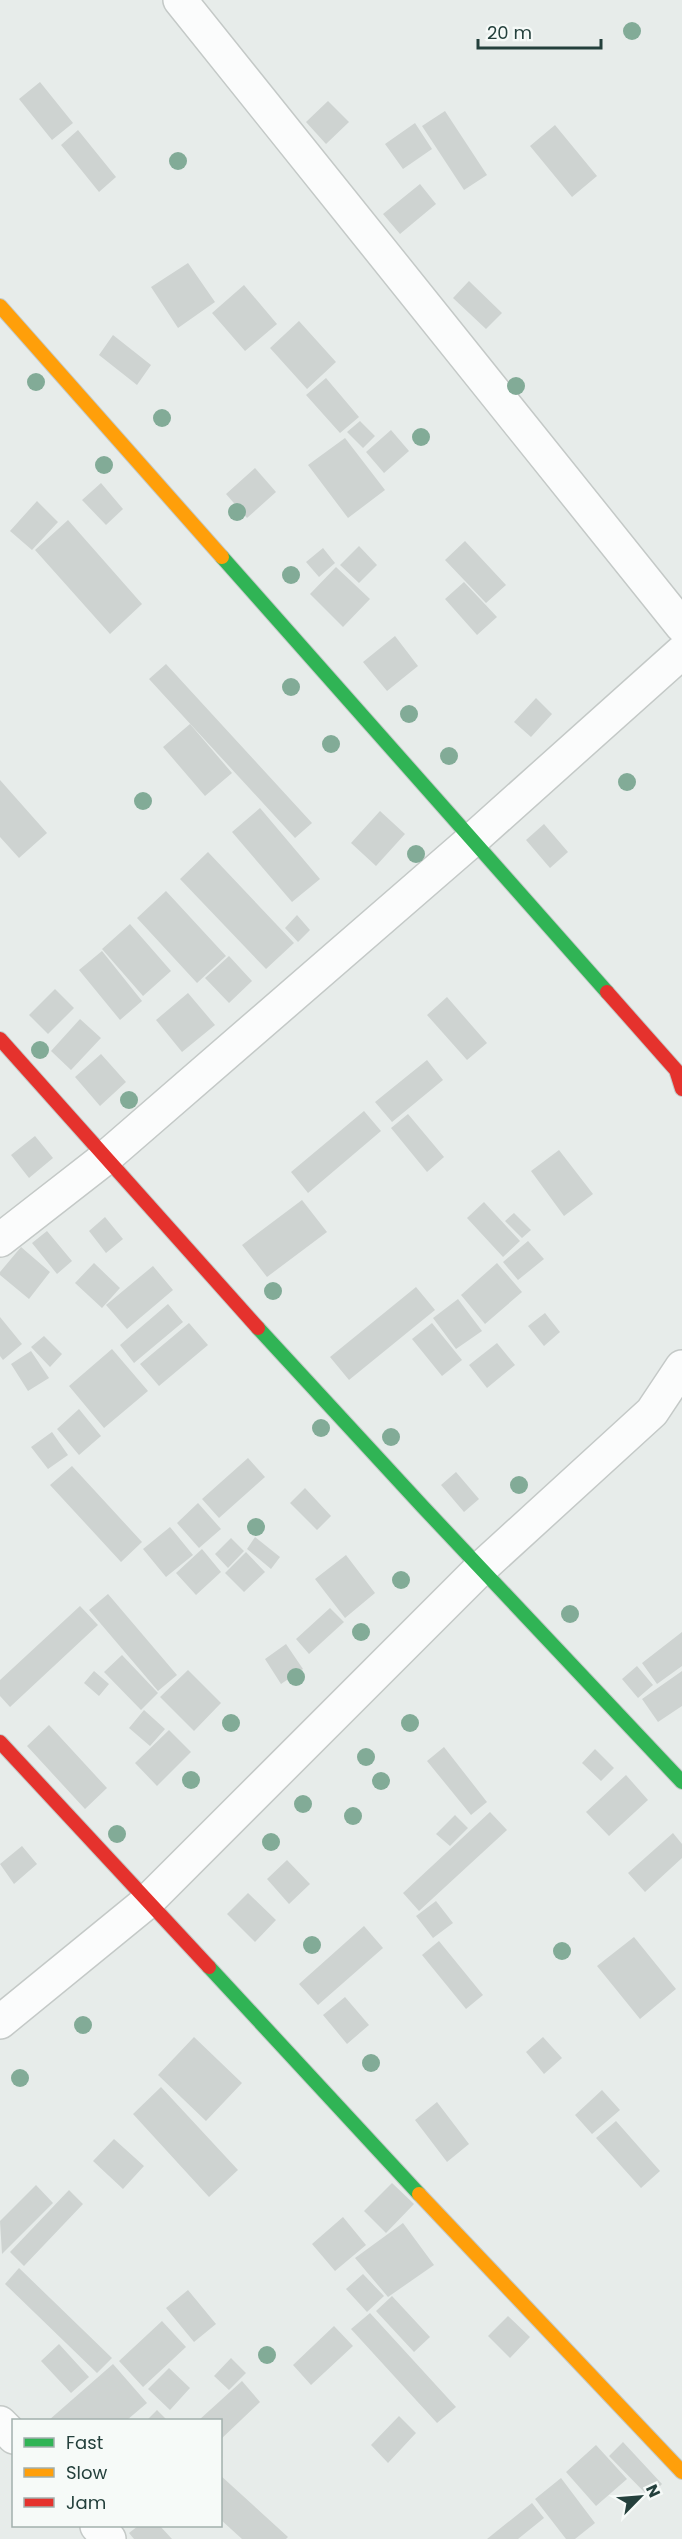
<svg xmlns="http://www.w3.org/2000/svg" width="682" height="2539" viewBox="0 0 682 2539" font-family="Poppins,sans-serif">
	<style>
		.building { fill: #ced3d1 }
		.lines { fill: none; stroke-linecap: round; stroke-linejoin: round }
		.street-casing { stroke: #c4c9c7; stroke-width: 36 }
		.fast-casing { stroke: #c2c9c7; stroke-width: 16 }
		.slow-casing { stroke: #c2c9c7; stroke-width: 16 }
		.jam-casing { stroke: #c2c9c7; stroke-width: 16 }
		.street { stroke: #fbfcfc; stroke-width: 33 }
		.fast { stroke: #30b455; stroke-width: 14 }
		.slow { stroke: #ff9f0a; stroke-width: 14 }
		.jam { stroke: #e5322d; stroke-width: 14 }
		.tree { fill: #82ab97 }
	</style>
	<rect width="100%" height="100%" fill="#e7ecea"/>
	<!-- building -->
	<path class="building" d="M40,82l33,41 -21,17 -33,-41z
		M328,101l21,21 -23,22 -20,-22z
		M445,111l42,64 -23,15 -42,-64z
		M415,123l17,26 -29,20 -18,-25z
		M555,125l42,51 -25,21 -42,-51z
		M78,130l38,47 -17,15 -38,-47z
		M420,184l16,20 -36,30 -17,-20z
		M188,263l27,39 -37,26 -27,-41z
		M469,281l33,32 -16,16 -33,-31z
		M244,285l33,39 -32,27 -33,-38z
		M299,321l37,41 -29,27 -37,-41z
		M113,335l38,30 -14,20 -38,-30z
		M326,378l33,39 -19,16 -34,-38z
		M360,421l15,15 -12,12 -16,-16z
		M391,430l18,21 -25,22 -18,-21z
		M345,438l40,52 -37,28 -40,-53z
		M255,468l21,24 -29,26 -21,-24z
		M101,483l22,26 -17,16 -24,-25z
		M37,501l21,21 -26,28 -22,-19z
		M68,520l74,84 -32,30 -75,-84z
		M465,541l41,44 -20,18 -41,-43z
		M359,546l18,19 -18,18 -19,-18z
		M323,548l12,15 -16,14 -13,-15z
		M336,567l34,32 -27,28 -33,-33z
		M464,582l33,35 -20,18 -32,-36z
		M395,636l23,30 -31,25 -24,-29z
		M166,664l146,159 -17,15 -146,-159z
		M536,698l16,16 -21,23 -17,-15z
		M190,724l42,49 -27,23 -42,-49z
		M0,780l47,53 -28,25 -19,-21z
		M260,808l60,71 -28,23 -60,-70z
		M380,811l25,23 -29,32 -25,-23z
		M544,824l24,28 -18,16 -24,-28z
		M208,852l86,91 -28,26 -86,-90z
		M166,891l60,65 -29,27 -60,-65z
		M297,915l13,15 -12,12 -13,-14z
		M130,924l41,47 -28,25 -41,-47z
		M102,951l40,50 -22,19 -41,-50z
		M229,956l23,25 -23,22 -24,-25z
		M55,989l19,19 -26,26 -19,-19z
		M188,993l27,32 -33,27 -26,-32z
		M447,997l40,46 -20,17 -40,-45z
		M80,1019l21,19 -30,32 -20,-19z
		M101,1054l25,28 -26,24 -25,-29z
		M427,1060l16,20 -51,42 -17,-20z
		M364,1111l17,20 -73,62 -17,-21z
		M408,1114l36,43 -17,15 -36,-44z
		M35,1136l18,22 -24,20 -18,-23z
		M559,1150l34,44 -29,22 -33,-45z
		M302,1200l25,32 -60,45 -25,-32z
		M484,1202l36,39 -17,16 -36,-39z
		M514,1213l17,17 -9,8 -17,-17z
		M105,1217l18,22 -17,14 -17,-22z
		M47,1231l25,30 -15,13 -25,-31z
		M528,1241l16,18 -26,21 -15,-18z
		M21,1247l29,25 -21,27 -29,-24v-3z
		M94,1263l26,25 -18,20 -27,-25z
		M497,1263l25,29 -37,32 -24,-29z
		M153,1266l20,24 -46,39 -21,-24z
		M416,1287l19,23 -86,70 -19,-23z
		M458,1299l24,32 -26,18 -23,-31z
		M168,1304l15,18 -49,41 -14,-18z
		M545,1313l15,19 -16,14 -16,-20z
		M0,1317l22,27 -19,16 -3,-4z
		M189,1323l19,22 -49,41 -19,-22z
		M432,1323l30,37 -20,16 -30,-37z
		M44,1336l18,18 -12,13 -19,-20z
		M497,1343l18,22 -28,23 -18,-23z
		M112,1349l36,42 -44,37 -35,-42z
		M31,1351l18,27 -21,13 -17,-27z
		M79,1409l22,27 -22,19 -22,-26z
		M52,1432l16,23 -20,14 -17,-22z
		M248,1458l17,19 -46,41 -17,-19z
		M72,1466l70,76 -21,20 -71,-77z
		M456,1472l23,27 -15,13 -23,-27z
		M305,1488l26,28 -14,14 -27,-27z
		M198,1503l23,26 -22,19 -22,-25z
		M170,1527l23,28 -27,22 -23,-28z
		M255,1537l25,20 -9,12 -24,-20z
		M231,1538l13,13 -16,17 -13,-14z
		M202,1549l19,23 -25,23 -20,-22z
		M246,1552l19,20 -21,20 -19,-19z
		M346,1555l29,38 -30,25 -30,-39z
		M108,1594l69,81 -19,16 -69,-81z
		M80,1606l18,19 -88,82 -10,-11v-16z
		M330,1608l14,14 -35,32 -13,-15z
		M682,1632v34l-25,18 -15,-21z
		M286,1644l17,25 -22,15 -16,-25z
		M122,1655l36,38 -17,17 -37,-38z
		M637,1666l16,19 -15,13 -16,-19z
		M188,1670l33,33 -27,28 -34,-34z
		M94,1671l15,13 -10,12 -15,-13z
		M682,1671v35l-24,16 -16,-23z
		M144,1710l21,19 -15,17 -21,-18z
		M49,1725l58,63 -22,21 -58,-63z
		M169,1730l22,22 -34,34 -22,-23z
		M444,1747l43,55 -16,13 -44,-54z
		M595,1749l19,19 -13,13 -19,-18z
		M626,1775l22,25 -39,36 -23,-24z
		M490,1812l17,18 -88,81 -16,-18z
		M455,1815l13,13 -18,18 -14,-12z
		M673,1833l9,11v14l-37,34 -17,-19z
		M22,1846l15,18 -23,20 -14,-20z
		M287,1860l23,24 -21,20 -22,-25z
		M248,1893l28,27 -21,22 -28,-28z
		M436,1901l17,22 -20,15 -17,-22z
		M364,1926l19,22 -65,57 -19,-21z
		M634,1937l42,52 -36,30 -43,-53z
		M439,1941l44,54 -17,14 -44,-54z
		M345,1997l24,28 -22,19 -24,-29z
		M194,2037l48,46 -36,38 -48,-46z
		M543,2037l19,21 -18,16 -18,-22z
		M161,2087l77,83 -29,27 -76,-83z
		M602,2090l18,20 -28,24 -17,-19z
		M437,2102l32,42 -22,18 -32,-42z
		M616,2121l44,50 -19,17 -45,-50z
		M114,2139l30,27 -21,23 -30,-28z
		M392,2183l22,21 -28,29 -22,-22z
		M36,2185l17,18 -51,51 -2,-33z
		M69,2190l14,14 -59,62 -14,-14z
		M343,2217l23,28 -31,26 -23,-27z
		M403,2223l31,42 -46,32 -33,-39z
		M19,2268l93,90 -15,15 -92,-89z
		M363,2274l21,22 -17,16 -21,-23z
		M188,2290l28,34 -22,18 -28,-34z
		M392,2296l38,41 -16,15 -38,-41z
		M370,2313l86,94 -19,16 -86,-94z
		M508,2316l22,21 -20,21 -22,-22z
		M162,2321l24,26 -43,40 -24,-26z
		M334,2326l19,20 -42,39 -18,-20z
		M59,2344l30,33 -18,16 -30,-32z
		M231,2358l15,15 -17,17 -15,-14z
		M113,2364l34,39 -20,17h-78z
		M169,2368l21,20 -20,22 -22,-21z
		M242,2381l18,21 -40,38v-20h-21z
		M157,2410l10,10h-20z
		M399,2416l17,17 -28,30 -17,-18z
		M623,2442l39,42 -13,13 -40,-41z
		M596,2445l31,34 -31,27 -30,-34z
		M220,2475l68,62 -2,2h-44l-22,-20z
		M561,2478l34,45 -20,16h-9l-31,-40z
		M532,2503l12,15 -26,21h-31z
		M138,2526h22l12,13h-38l-5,-6z"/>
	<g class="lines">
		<defs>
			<path id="street" d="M180,0l502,626
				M0,1240l104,-81 368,-319 210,-188
				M0,2022l147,-120 332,-332 173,-158 30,-45
				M0,2423l14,14
				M97,2526l12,13"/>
			<path id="fast" d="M222,557l385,435
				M258,1328l165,179 259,275
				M209,1967l210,227"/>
			<path id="slow" d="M0,306l222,251
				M419,2194l263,278"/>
			<path id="jam" d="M607,992l69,78 6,19
				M0,1039l258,289
				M0,1742l209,225"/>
		</defs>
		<!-- street casing -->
		<use href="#street" class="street-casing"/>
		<!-- fast casing -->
		<use href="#fast" class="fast-casing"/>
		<!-- slow casing -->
		<use href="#slow" class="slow-casing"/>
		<!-- jam casing -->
		<use href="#jam" class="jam-casing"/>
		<!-- street -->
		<use href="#street" class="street"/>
		<!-- fast -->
		<use href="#fast" class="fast"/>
		<!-- slow -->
		<use href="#slow" class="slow"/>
		<!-- jam -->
		<use href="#jam" class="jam"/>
	</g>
	<!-- trees -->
	<g class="tree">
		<circle cx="632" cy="31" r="9"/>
		<circle cx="178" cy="161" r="9"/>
		<circle cx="36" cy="382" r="9"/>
		<circle cx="516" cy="386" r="9"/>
		<circle cx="162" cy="418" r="9"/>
		<circle cx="421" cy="437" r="9"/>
		<circle cx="104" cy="465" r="9"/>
		<circle cx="237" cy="512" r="9"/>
		<circle cx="291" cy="575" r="9"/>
		<circle cx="291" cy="687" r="9"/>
		<circle cx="409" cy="714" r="9"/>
		<circle cx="331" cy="744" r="9"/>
		<circle cx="449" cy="756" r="9"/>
		<circle cx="627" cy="782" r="9"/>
		<circle cx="143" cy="801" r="9"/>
		<circle cx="416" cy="854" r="9"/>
		<circle cx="40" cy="1050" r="9"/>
		<circle cx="129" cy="1100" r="9"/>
		<circle cx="273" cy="1291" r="9"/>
		<circle cx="321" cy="1428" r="9"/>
		<circle cx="391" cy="1437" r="9"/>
		<circle cx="519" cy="1485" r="9"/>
		<circle cx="256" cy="1527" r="9"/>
		<circle cx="401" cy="1580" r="9"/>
		<circle cx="570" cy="1614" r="9"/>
		<circle cx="361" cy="1632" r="9"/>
		<circle cx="296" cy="1677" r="9"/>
		<circle cx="231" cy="1723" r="9"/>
		<circle cx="410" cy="1723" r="9"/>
		<circle cx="366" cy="1757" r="9"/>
		<circle cx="191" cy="1780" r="9"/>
		<circle cx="381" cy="1781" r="9"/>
		<circle cx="303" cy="1804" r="9"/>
		<circle cx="353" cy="1816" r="9"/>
		<circle cx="117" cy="1834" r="9"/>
		<circle cx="271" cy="1842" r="9"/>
		<circle cx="312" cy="1945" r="9"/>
		<circle cx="562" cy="1951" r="9"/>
		<circle cx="83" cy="2025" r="9"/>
		<circle cx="371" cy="2063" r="9"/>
		<circle cx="20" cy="2078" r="9"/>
		<circle cx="267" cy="2355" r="9"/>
	</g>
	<!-- legend -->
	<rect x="12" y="2419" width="210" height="108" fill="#f6faf8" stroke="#a2b0ad" stroke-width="1.5"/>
	<rect x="24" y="2438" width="30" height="9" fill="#30b455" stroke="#a2b0ad" stroke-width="1.5"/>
	<text x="66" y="2449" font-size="18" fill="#24403c">Fast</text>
	<rect x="24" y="2468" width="30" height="9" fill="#ff9f0a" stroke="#a2b0ad" stroke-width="1.5"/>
	<text x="66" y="2479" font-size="18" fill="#24403c">Slow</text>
	<rect x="24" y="2498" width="30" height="9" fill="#e5322d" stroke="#a2b0ad" stroke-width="1.5"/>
	<text x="66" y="2509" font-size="18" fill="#24403c">Jam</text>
	<!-- north arrow -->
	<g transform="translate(640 2497) rotate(65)" stroke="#f6faf8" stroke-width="4.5" paint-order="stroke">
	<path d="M0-4.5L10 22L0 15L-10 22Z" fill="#24403c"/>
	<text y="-9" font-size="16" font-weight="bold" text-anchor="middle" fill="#24403c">N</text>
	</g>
	<!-- scale -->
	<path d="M478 39v9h123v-9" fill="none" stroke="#24403c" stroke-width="3"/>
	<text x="487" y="39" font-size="18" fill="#24403c" stroke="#f6faf8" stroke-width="4.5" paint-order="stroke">20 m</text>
</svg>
